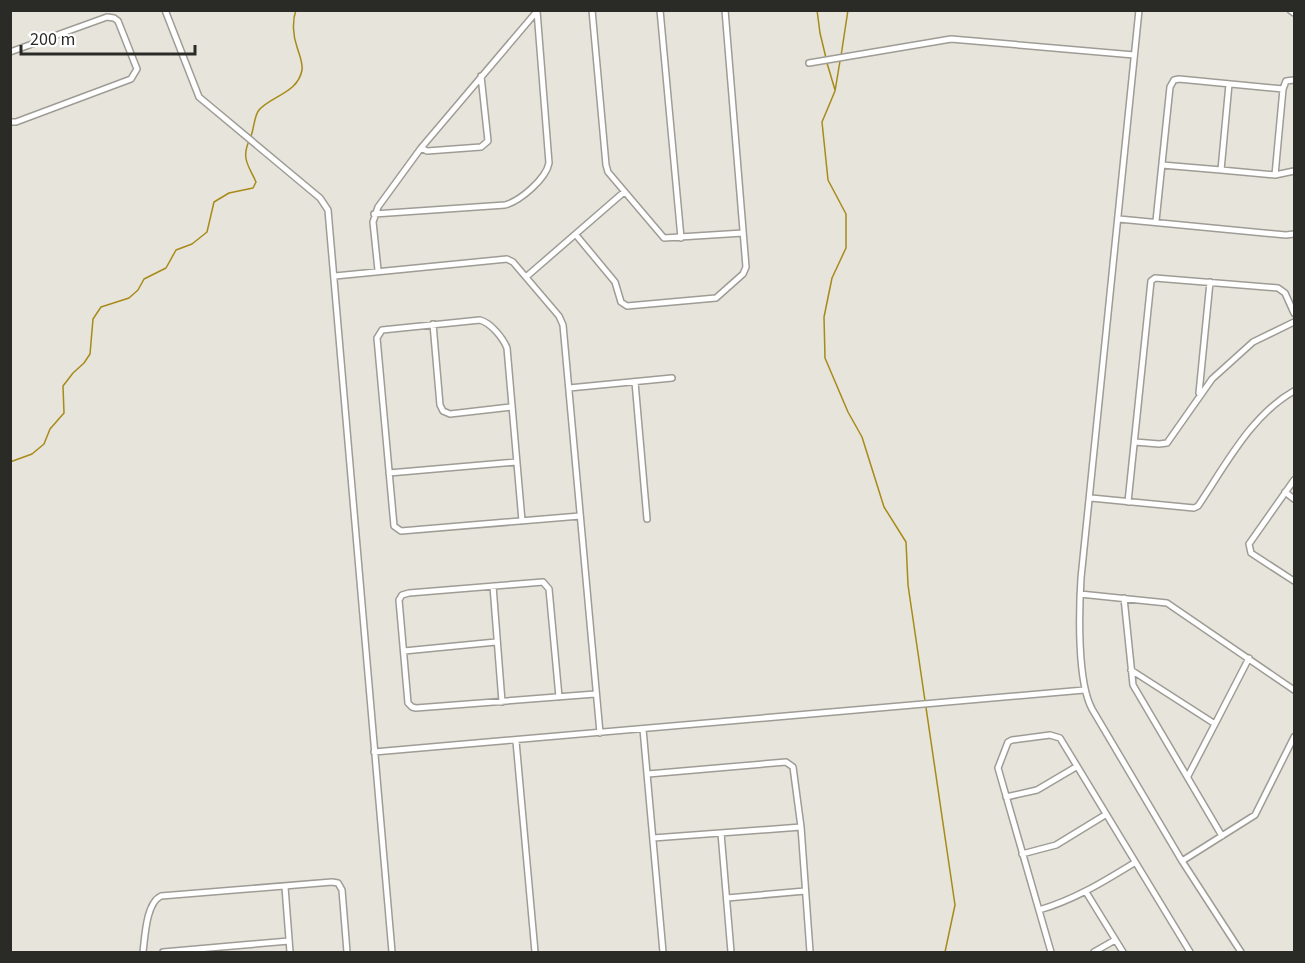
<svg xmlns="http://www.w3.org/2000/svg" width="1305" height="963" viewBox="0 0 1305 963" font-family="'Source Sans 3',sans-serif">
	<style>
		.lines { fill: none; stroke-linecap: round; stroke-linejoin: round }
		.stream { stroke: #a78a17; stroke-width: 1.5 }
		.minor-casing { stroke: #9e9c95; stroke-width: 8 }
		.minor { stroke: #fff; stroke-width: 5 }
	</style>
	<rect width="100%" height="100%" fill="#e7e4dc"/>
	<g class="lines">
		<!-- stream -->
		<path class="stream" d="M817,10l3,23 6,25
			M841,56l7,-46
			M840,61l-5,30 -13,31 6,58 18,34v34l-14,30 -8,39 1,41 23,54 14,25 22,70 22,35 2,43 47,320 -10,47
			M827,63l8,27
			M251,136c3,-7 3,-20 8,-26 12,-14 39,-17 43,-40 1,-8 -3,-16 -5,-23 -4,-11 -5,-26 -1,-37
			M10,462l22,-8 12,-10 6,-15 14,-16 -1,-27 10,-13 11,-10 6,-9 3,-35 8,-12 28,-9 9,-8 6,-11 22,-11 10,-18 16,-6 15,-12 7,-30 15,-9 24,-5 3,-6c-7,-16 -15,-23 -7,-41"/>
		<defs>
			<path id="minor" d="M165,10l34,87 121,101 8,12 64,742
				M592,10l14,155 2,7 56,66 79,-5
				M660,10l21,228
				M1139,10l-58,568c-2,33 -4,103 11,131l90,152 59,91
				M1290,10l4,3
				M10,52l97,-35 7,1 4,3 19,48 -6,10 -115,43h-6
				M809,63l142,-24 183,16
				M421,148l6,3 54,-4 7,-6 -7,-65
				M1162,165l59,5 8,-86
				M1221,170l54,5 19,-4
				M1275,175l8,-86 3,-8 8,-1
				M374,214l131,-9c15,-4 41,-26 44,-42l-12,-152
				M1119,219l167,16 8,-1
				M1156,221l14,-134 4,-7 5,-1 104,10
				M576,235l39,47 6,20 6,4 89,-8 27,-24 3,-7 -21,-257
				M378,270l-5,-48 5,-15 43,-59 117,-138
				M335,276l172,-17 6,3 46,54 4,9 37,408
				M526,277l98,-85
				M433,324l7,81 3,6 7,3 61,-7
				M635,382l12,137
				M569,388l103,-10
				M1199,393l11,-111
				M1135,442l24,2 8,-1 45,-64 41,-37 41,-20
				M389,473l127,-11
				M1294,480l-45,64 2,9 43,28
				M1285,492l9,7
				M1091,498l103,10 4,-2c27,-40 53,-91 96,-115
				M1128,502l23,-221 4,-3 123,10 7,5 9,20
				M522,521l-15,-173c-4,-10 -16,-25 -27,-28l-98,10 -5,8 17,188 7,5 179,-15
				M493,586l9,116
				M1080,594l87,9 127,87
				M1124,598l9,87 89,151
				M404,651l92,-9
				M1131,670l84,54 -27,52
				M559,697l-10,-108 -6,-7 -134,11 -7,2 -3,5 9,103 4,4 4,1 179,-14
				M1215,724l34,-66
				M643,729l20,223
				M516,741l19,211
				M374,752l710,-62
				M648,774l138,-12 7,5 8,60 9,125
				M1006,797l31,-7 39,-23
				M721,833l10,119
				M653,838l148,-11
				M1022,854l34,-9 49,-30
				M1182,861l73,-46 39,-78
				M285,887l5,65
				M1086,892l37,60
				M727,898l78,-7
				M1039,910c35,-10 64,-28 95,-47
				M143,952c2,-15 3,-49 18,-56l171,-14 6,1 4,7 5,62
				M163,952l126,-11
				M1051,952l-53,-184 10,-26 4,-2 38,-5 10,3 130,214
				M1094,952l21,-12"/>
		</defs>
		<!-- minor casing -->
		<use href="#minor" class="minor-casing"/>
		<!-- minor -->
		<use href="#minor" class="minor"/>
	</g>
	<!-- border -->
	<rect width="1305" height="963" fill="none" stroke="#2a2a27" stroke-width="24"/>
	<!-- scale -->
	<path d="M21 45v9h174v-9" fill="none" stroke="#2a2a27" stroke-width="3"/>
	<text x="30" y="45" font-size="18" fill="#2a2a27" stroke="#ffffff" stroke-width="4.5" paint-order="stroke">200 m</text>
</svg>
